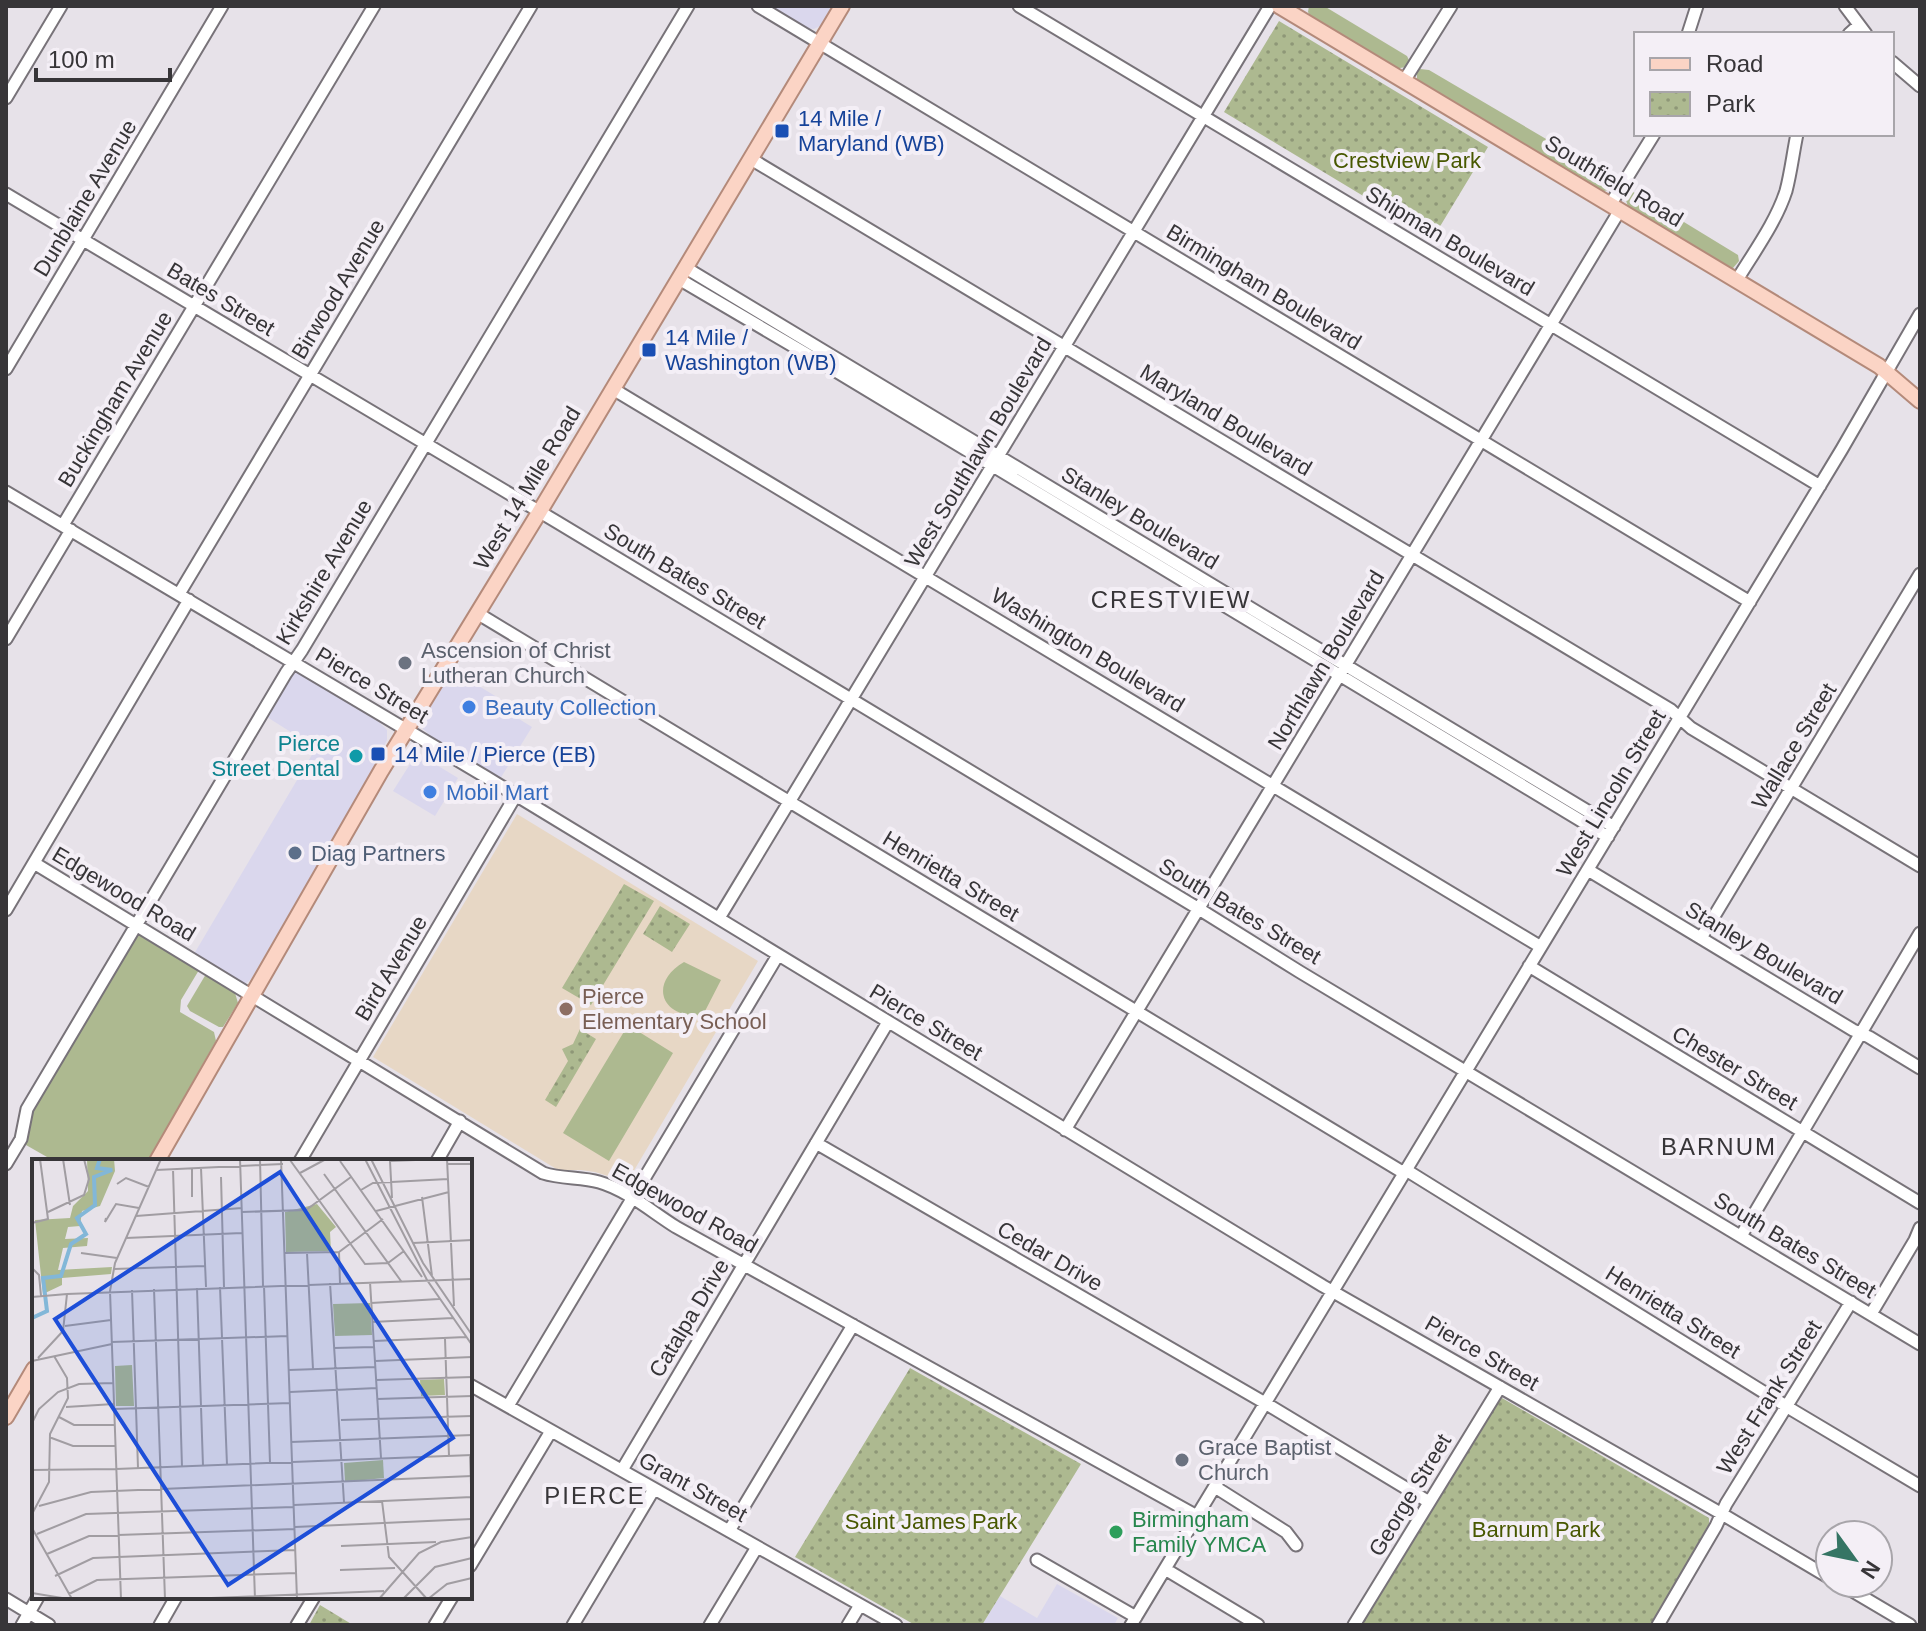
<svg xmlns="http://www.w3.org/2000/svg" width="1926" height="1631" viewBox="0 0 1926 1631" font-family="Arial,sans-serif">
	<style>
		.commercial { fill: #dad7ed }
		.education { fill: #e7d7c5 }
		.green { fill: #adb990 }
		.park { fill: url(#park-dots) }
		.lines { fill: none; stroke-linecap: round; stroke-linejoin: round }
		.minor-casing { stroke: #787379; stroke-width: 15 }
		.major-casing { stroke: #b48a7a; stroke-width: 18 }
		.minor { stroke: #fff; stroke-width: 11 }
		.major { stroke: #fbd4c5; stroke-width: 14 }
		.transit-dot { fill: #1a4fb4; stroke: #f4eff6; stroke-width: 3 }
		.worship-dot { fill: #6b7280; stroke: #f4eff6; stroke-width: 3 }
		.shop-dot { fill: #3f7fe0; stroke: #f4eff6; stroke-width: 3 }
		.culture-dot { fill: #0f9aa8; stroke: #f4eff6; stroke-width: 3 }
		.service-dot { fill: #5c6f8a; stroke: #f4eff6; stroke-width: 3 }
		.education-dot { fill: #8d6e63; stroke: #f4eff6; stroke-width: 3 }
		.leisure-dot { fill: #2e9e5b; stroke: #f4eff6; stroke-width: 3 }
		.labels { text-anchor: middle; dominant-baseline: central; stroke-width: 8; stroke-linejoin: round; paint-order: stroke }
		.transit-label { font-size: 22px; fill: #164399; stroke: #f4eff6; text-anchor: start }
		.park-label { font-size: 22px; fill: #485800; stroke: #f4eff6 }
		.street-label { font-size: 22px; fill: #373538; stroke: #f4eff6 }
		.worship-label { font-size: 22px; fill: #5b616d; stroke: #f4eff6; text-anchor: start }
		.shop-label { font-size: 22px; fill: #366cbe; stroke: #f4eff6; text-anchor: start }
		.culture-label { font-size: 22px; fill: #0d838f; stroke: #f4eff6; text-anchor: end }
		.service-label { font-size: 22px; fill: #4e5e75; stroke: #f4eff6; text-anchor: start }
		.education-label { font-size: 22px; fill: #785e54; stroke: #f4eff6; text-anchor: start }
		.leisure-label { font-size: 22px; fill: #27864d; stroke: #f4eff6; text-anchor: start }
		.neighbourhood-label { font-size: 24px; letter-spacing: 2px; fill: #373538; stroke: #f4eff6 }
		.inset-river { fill: none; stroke: #82b7d8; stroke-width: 4 }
		.inset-road { fill: none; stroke: #a19da2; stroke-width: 2 }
		.view { fill: #1d4ed8; fill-opacity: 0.15; stroke: #1d4ed8; stroke-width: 4 }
		.inset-edge { fill: none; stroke: #373538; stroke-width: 4 }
	</style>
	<defs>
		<pattern id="park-dots" width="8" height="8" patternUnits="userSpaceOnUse" patternTransform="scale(2)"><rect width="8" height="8" fill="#adb990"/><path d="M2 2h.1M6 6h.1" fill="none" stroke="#8e9777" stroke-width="1.8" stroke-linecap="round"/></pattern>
	</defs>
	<rect width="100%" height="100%" fill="#e7e2e9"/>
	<!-- commercial -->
	<path class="commercial" d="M766,6h66l-12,20 -6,3 -10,-1z
		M451,669l54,33 -4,6 31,19 -32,52 -69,-43 -8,-7 1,-10z
		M296,673h4l79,49 8,8v10l-18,36 -118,203 -6,5 -51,-30 122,-206 -49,-31 24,-41z
		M417,753l41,25 -23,38 -42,-25z
		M1057,1584l61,34 -4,7h-132l18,-29 37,22z"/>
	<!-- education -->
	<path class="education" d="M517,814l241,147 -132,223 -15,-7 -16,-5 -14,-2h-23l-185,-113z"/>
	<!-- green -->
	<path class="green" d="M1309,6h15l83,50 3,6 -4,5 -12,2 -82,-49 -4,-8z
		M1420,69l9,1 175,103 11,9 -7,8 -8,2 -183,-111v-11z
		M1630,191l8,3 100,61 1,6 -6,7 -6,1 -99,-62 -2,-7z
		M136,935l8,1 55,34 -18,30 -1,12 34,20 2,9 -68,120h-94l-28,-16 2,-28z
		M684,962l37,18 -18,35c-42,4 -55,-32 -19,-53z
		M206,974l29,19 3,10 -15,24h-4l-29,-16 -3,-5z
		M628,1025l45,28 -64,108 -46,-28z"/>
	<!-- park -->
	<path class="park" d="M1279,21l209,126 -55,91 -209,-126z
		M624,884l30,17 -63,104 -29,-17z
		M660,906l30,18 -18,28 -29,-18z
		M580,1029l16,10 -40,68 -11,-7 23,-39 -6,-12 11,-5z
		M910,1368l171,96 -99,161h-67l-120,-68z
		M1502,1398l207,120v6l-58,101h-291l137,-223z
		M320,1605l33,20h-44z"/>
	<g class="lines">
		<defs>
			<path id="minor" d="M758,6l992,596
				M1019,6l801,480
				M1845,6l21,28
				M1688,34l9,-28
				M1849,34l10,-9
				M1892,62l28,24
				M1404,81l47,-75
				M6,98l55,-92
				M751,159l920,551 20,18 229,138
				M6,194l551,328 642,387 101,63 620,372
				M1610,205l44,-71
				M686,268l928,559
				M679,279l160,94 769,464
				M1737,280c17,-28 39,-58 49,-89 5,-19 7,-38 11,-57
				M6,369l216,-363
				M613,389l928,558
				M6,492l480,285 837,509 399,228 108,64
				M63,525l311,-519
				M179,594l352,-588
				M477,613l927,560
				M6,639l65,-109
				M34,863l509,310c18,6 38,4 56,9 28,8 53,30 77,45l521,289
				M1588,870l265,160 16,7 51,31
				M6,910l183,-310
				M719,918l551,-912
				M1701,938l219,-364
				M1529,966l391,237
				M1065,1130l555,-920
				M816,1143l449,260 164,99
				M300,1161l216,-366
				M437,1161l23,-40
				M6,1164l15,-25 6,-30 259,-436 16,-23 386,-644
				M1406,1170l388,241 126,75
				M1741,1236l179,-303
				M1871,1314l44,-74 5,-12
				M470,1385l426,240
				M508,1406l270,-451
				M622,1470l266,-448
				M1215,1487l71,45 10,13
				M729,1531l124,-206
				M1037,1560l99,57
				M470,1566l81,-135
				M1165,1569l93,56
				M1839,1583l71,42
				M6,1599l43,26
				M22,1625l16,-28
				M160,1625l16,-28
				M297,1625l17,-28
				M435,1625l17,-28
				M573,1625l81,-136
				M710,1625l47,-78
				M848,1625l12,-20
				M1131,1625l711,-1176 78,-135
				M1354,1625l146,-238
				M1658,1625l58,-99 10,-22 125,-202"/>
			<path id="major" d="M1279,6l600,360 41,35
				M157,1161l224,-390 159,-260 302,-505
				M6,1417l28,-48"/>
		</defs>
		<!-- minor casing -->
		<use href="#minor" class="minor-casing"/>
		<!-- major casing -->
		<use href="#major" class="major-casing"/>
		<!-- minor -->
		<use href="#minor" class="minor"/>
		<!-- major -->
		<use href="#major" class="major"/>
	</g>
	<!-- markers -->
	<g class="transit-dot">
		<rect x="774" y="123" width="16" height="16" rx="4"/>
		<rect x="641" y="342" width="16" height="16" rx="4"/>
		<rect x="370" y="746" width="16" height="16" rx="4"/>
	</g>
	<g class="worship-dot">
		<circle cx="405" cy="663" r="8"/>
		<circle cx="1182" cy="1460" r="8"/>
	</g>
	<g class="shop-dot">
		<circle cx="469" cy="707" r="8"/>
		<circle cx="430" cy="792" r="8"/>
	</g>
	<circle class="culture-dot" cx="356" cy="756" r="8"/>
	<circle class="service-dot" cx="295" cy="853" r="8"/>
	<circle class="education-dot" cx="566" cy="1009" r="8"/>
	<circle class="leisure-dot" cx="1116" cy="1532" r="8"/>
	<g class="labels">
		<!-- transit labels -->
		<g class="transit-label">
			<text x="798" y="118">14 Mile /<tspan x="798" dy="25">Maryland (WB)</tspan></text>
			<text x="665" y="337">14 Mile /<tspan x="665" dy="25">Washington (WB)</tspan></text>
			<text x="394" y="754">14 Mile / Pierce (EB)</text>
		</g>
		<!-- park labels -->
		<g class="park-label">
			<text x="1407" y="160">Crestview Park</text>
			<text x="931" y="1521">Saint James Park</text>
			<text x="1536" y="1529">Barnum Park</text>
		</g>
		<!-- street labels -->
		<g class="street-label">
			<text transform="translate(1614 181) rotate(31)">Southfield Road</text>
			<text transform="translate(85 198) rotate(-59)">Dunblaine Avenue</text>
			<text transform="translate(1450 241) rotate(31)">Shipman Boulevard</text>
			<text transform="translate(1264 287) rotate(31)">Birmingham Boulevard</text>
			<text transform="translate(338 289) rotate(-59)">Birwood Avenue</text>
			<text transform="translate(221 299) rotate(31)">Bates Street</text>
			<text transform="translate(115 399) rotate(-59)">Buckingham Avenue</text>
			<text transform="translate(1226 420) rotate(31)">Maryland Boulevard</text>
			<text transform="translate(978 452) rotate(-59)">West Southlawn Boulevard</text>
			<text transform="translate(527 488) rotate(-59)">West 14 Mile Road</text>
			<text transform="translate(1140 518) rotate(31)">Stanley Boulevard</text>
			<text transform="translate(324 572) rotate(-59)">Kirkshire Avenue</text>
			<text transform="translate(685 576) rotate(31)">South Bates Street</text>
			<text transform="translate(1088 650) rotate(31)">Washington Boulevard</text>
			<text transform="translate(1326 660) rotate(-59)">Northlawn Boulevard</text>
			<text transform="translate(372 685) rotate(31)">Pierce Street</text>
			<text transform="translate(1794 746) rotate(-59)">Wallace Street</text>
			<text transform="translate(1611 793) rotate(-59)">West Lincoln Street</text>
			<text transform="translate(951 876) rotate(31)">Henrietta Street</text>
			<text transform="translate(124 894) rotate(31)">Edgewood Road</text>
			<text transform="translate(1240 911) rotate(31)">South Bates Street</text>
			<text transform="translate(1764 953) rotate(31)">Stanley Boulevard</text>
			<text transform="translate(391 968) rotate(-59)">Bird Avenue</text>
			<text transform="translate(926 1022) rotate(31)">Pierce Street</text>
			<text transform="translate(1735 1068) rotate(31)">Chester Street</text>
			<text transform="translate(685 1208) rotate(29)">Edgewood Road</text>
			<text transform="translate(1795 1245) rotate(31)">South Bates Street</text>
			<text transform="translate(1050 1256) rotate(30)">Cedar Drive</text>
			<text transform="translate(1673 1312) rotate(32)">Henrietta Street</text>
			<text transform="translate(689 1318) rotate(-59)">Catalpa Drive</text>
			<text transform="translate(1482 1353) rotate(30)">Pierce Street</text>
			<text transform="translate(1769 1397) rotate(-58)">West Frank Street</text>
			<text transform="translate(693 1487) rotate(29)">Grant Street</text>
			<text transform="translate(1410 1495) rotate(-59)">George Street</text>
		</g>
		<!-- worship labels -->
		<g class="worship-label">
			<text x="421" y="650">Ascension of Christ<tspan x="421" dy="25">Lutheran Church</tspan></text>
			<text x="1198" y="1447">Grace Baptist<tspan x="1198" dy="25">Church</tspan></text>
		</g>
		<!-- shop labels -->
		<g class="shop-label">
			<text x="485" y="707">Beauty Collection</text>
			<text x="446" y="792">Mobil Mart</text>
		</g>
		<!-- culture labels -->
		<g class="culture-label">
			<text x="340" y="743">Pierce<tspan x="340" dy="25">Street Dental</tspan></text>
		</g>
		<!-- service labels -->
		<g class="service-label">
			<text x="311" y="853">Diag Partners</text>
		</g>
		<!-- education labels -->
		<g class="education-label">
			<text x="582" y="996">Pierce<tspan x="582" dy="25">Elementary School</tspan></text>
		</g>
		<!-- leisure labels -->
		<g class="leisure-label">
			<text x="1132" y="1519">Birmingham<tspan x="1132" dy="25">Family YMCA</tspan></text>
		</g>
		<!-- neighbourhood labels -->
		<g class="neighbourhood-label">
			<text x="1171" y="599">CRESTVIEW</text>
			<text x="1719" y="1146">BARNUM</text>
			<text x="595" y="1495">PIERCE</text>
		</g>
	</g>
	<!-- overview -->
	<g transform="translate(32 1159)">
		<rect width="440" height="440" fill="#e7e2e9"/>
		<path d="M351,301l1,18 -39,4 -1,-19z" fill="#adb990"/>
		<path d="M55,0h27l1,12 -15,35 -18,5 -2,15 -12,1 -3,12 23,-1 -1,8 -24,2 -5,22 54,-3 -1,7 -49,4v7l-19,9 -8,-74 35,-2 3,-12 15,-15zM285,45l19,23 -6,5 1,19 -45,1 -1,-40zM338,144l2,32 -37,1 -2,-32zM100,206l2,41h-18l-1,-40zM412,220l1,16 -24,1 -1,-16z" fill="#adb990"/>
		<path class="inset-river" d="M0,159l15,-7 -4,-33 18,-2 10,-32 15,-10 -9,-16 18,-13 -1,-28 18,-7 -15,-2 3,-9"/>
		<path class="inset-road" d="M31,0l7,46M208,0l15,440M228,0l3,127M249,0l16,440M333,0l62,121 45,65M339,0l52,104 49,72M415,0l7,147M258,1l75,104 23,-1 16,-12M308,2l82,116M358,2l51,-2M358,2l2,37M415,5h25M169,9l5,119M141,10l9,298M160,10v28M124,11l127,-6M268,14l26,-14M292,15l77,107M189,18l3,110M85,25l9,-6 23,9M329,31l12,-7 75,-4M390,38l10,79M344,52l73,-19M16,53l36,-17 5,-16 -5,-20M210,53l64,-2 45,-33M104,57l106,-8M74,59l-1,4 11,-18 23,4M0,64l16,-4 -8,-60M94,79l116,-5M381,84l59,-3M307,93l1,31M49,94l36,5M253,94l54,-1 44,-33M275,94l6,116M0,109l7,7 2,21M82,110l91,-3M338,123l11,176M298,124l14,219M232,127l6,177M188,128l7,178M165,129l6,178M122,130l11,310M100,131l6,178M35,135l405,-15M0,138l35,-3M339,144l68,-4M340,163l81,-4M33,167l46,-6M413,180l4,117M342,182l92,-4M80,183l176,-6M302,189l40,-1M6,199l25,-27 4,-37M0,202l80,-17M343,202l97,-4M257,211l86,-3M344,221l96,-3M258,233l87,-4M345,240l95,-3M34,248l48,-3M82,250l176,-6M27,258l15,8h41M309,261l131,-4M0,264l7,-14 19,-17 21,-8 34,-1M17,278l24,9h42M259,283l181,-7M438,296l2,59M84,310l356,-14M0,311l84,-1M350,342l7,56 38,42M262,346l178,-8M7,347l52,-14 381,-16M0,355l17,-32 1,-48 18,-36 -1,-20 -13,-22M263,368l177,-8M0,369l40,71M5,375l49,-20 208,-7M309,387l95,-4M15,395l42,-18 206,-7M308,411l55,-2M23,417l38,-18 202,-8M0,434l36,6M37,435l28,-14 199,-7M89,440l-11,-308 5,-28 46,-104M154,440l198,-8M347,440l40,-46 22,-11 31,-5M371,440l32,-32 37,-9M396,440l19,-15 25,-6"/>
		<path class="view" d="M248,13l173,266 -225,147 -173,-266z"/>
		<rect width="440" height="440" class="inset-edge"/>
	</g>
	<!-- border -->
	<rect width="1926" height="1631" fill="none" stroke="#373538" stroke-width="16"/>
	<!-- legend -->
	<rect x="1634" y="32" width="260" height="104" fill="#f4eff6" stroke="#a8a5aa" stroke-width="2"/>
	<rect x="1650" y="58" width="40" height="12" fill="#fbd4c5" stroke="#a8a5aa" stroke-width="2"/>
	<text x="1706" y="72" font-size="24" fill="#373538">Road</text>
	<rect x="1650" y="92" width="40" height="24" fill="url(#park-dots)" stroke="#a8a5aa" stroke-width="2"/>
	<text x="1706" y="112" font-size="24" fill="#373538">Park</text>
	<!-- north arrow -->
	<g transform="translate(1854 1559) rotate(123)"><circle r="38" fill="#f4eff6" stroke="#a8a5aa" stroke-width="2"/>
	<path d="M0-6L14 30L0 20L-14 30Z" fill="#357564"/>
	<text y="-12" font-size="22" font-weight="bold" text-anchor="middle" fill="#373538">N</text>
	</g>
	<!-- scale -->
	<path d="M36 68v12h134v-12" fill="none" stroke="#373538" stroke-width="4"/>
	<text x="48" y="68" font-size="24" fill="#373538" stroke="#f4eff6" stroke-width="6" paint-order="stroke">100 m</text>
</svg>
